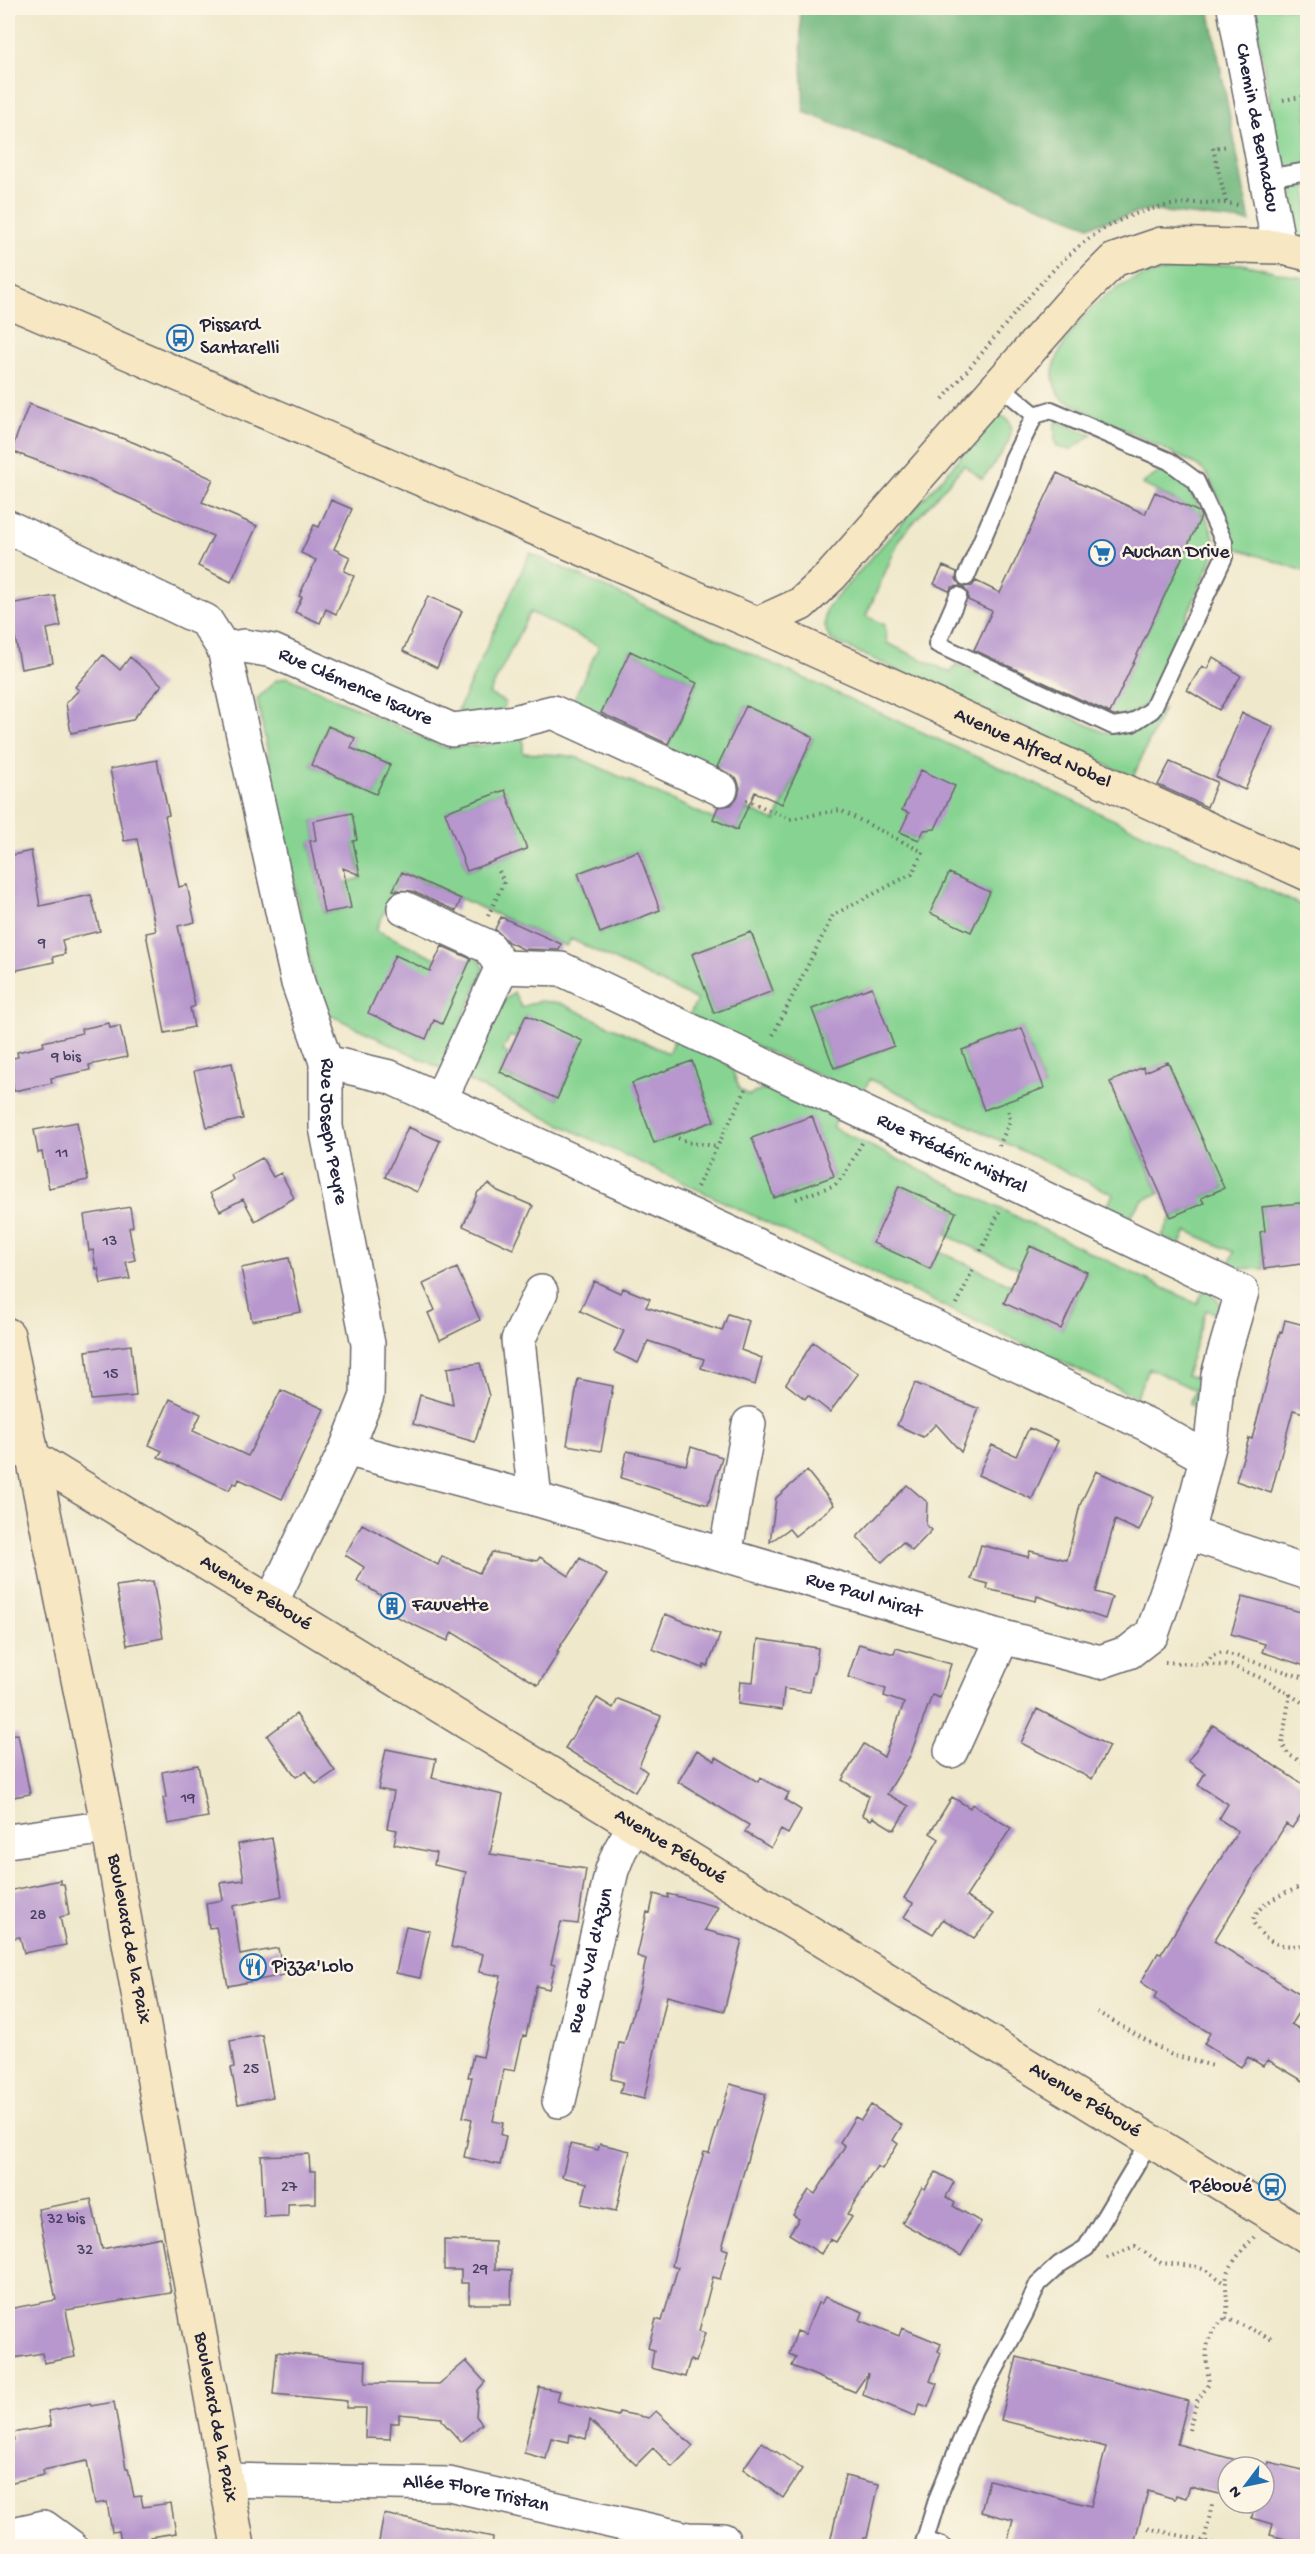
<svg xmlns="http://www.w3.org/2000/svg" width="1315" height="2554" viewBox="0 0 1315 2554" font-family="'Gochi Hand',sans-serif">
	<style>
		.green { fill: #87d492; stroke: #547b66; stroke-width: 1.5; fill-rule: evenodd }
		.forest { fill: #6db67c; stroke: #486c5c; stroke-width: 1.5 }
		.building { fill: #b797ce }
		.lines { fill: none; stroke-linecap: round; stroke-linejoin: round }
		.lane-casing { stroke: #6a676d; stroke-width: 20 }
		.street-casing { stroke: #6a676d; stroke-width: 36 }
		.secondary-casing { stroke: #6a676d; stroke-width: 36 }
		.path { stroke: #6a676d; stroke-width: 4; stroke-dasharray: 1.5 4.5; stroke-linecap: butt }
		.lane { stroke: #fff; stroke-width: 16 }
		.street { stroke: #fff; stroke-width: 33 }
		.secondary { stroke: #f7e8c3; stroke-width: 33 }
		.labels { text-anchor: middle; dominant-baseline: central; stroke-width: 5; stroke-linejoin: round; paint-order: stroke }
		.number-label { font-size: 16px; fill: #473f60 }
		.street-label { font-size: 20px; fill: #22223b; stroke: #fcf5e5 }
		.poi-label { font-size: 20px; fill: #22223b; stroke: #fcf5e5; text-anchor: start }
	</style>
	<rect width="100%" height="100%" fill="#fcf5e5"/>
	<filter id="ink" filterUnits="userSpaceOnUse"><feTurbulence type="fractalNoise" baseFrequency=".0167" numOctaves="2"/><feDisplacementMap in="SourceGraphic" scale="12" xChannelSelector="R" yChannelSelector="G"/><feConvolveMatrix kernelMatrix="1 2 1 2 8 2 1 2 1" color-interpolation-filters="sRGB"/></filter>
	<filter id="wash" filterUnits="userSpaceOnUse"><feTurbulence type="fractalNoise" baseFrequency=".008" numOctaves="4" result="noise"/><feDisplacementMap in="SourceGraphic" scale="24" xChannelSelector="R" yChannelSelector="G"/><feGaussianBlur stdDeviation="1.35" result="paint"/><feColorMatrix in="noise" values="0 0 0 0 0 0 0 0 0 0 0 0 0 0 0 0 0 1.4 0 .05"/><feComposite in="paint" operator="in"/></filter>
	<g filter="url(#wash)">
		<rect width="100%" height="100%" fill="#efe8cb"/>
		<!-- green -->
		<path class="green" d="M1253,8h54v233l-12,-4z
			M1242,264l65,15v293l-78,-26 -1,-29 -21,-43 -10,-9 -135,-66c-14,-20 -10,-34 2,-55 43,-74 101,-77 178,-80z
			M998,415c33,8 -5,51 -16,64l-18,-14 -64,73 -34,78 19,9 2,18 64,30 5,-9 147,68c29,4 40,-3 61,-24l-31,69 -302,-137c-7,-11 -8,-18 -4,-32z
			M1058,421l34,14 -22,15 -12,-3 -3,-5v-18z
			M1164,469c24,12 50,54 52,81l-68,153c-14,10 -22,16 -39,11l93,-200 -60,-30z
			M530,553l777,355v294l-45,5 3,24 -5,2 4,36 -37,-1 7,-16 -47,-21 -7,15 -18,-10 9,-18 32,-15 -2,-5 23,-10 -56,-126 -23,10 -2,-5 -33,15 49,111 -17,8 -16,20 -21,-10 8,-17 -243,-115 -8,15 -173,-78 8,-16 -126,-61 -5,7 -164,-74 -26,58 89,42 10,-21 9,18 -42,100 -112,-54 -12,-14 -61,-302 18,-18 12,-4 156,70 43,-2 24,-6 13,-7v21l39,2 17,3 158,72 10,-21 28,12 38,-83 -67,-32 -32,67 -48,-23 31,-67 -67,-32 -31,67 -28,-13 28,-59 -69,-34 -41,82 16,8 -2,8 -36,5 -9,-5zM328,726l27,12 -4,10 38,17 -13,29 -65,-29zM954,786l-26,36 -9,18 -18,-8 8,-19 -6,-3zM505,790l22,59 -60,22 -21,-59zM343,815l10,26 8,37 -15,4 4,26 -26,5 -14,-71 6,-2 -3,-19zM638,851l22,59 -60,23 -22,-60zM949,874l41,18 -19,40 -41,-19zM751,932l22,59 -59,22 -22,-59zM872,987l21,59 -59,22 -22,-59zM1022,1028l22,59 -60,22 -22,-59z
			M514,992l7,15 19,-6 20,2 108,50 8,-17 52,23 12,31 9,5 35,-13 57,28 -8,18 364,176 8,-16 13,12 6,16 -18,-6 -20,65 18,6 -3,29 -12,-6 6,-14 -46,-22 -13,29 -670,-317 30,-73zM526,1016l57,26 -26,57 -57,-26 8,-19 -5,-3 7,-15 5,2zM692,1061l22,60 -60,22zM812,1117l22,59 -59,22zM899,1186l57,26 -10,23 68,31 6,3 11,-23 56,26 -25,57 -58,-26 8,-18 -73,-34 -9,18 -57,-26z"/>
		<!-- forest -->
		<path class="forest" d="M800,8h409l41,214 -102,-12 -59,16 -285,-114z"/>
		<g id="blocks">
			<!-- building -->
			<path class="building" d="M29,404l106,39 78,36 -11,23 55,24 -26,56 -33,-16 15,-30 -128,-58 -74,-27z
				M1057,473l88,41 10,-22 44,20 2,5 -91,196 -136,-63 18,-39 -24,-11v-6l-5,-7 9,-1 4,-5 24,12z
				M331,500l21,9 -18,40 16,8 -6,14 10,5 -18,38 -10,-5 -6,14 -25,-11 7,-15 -3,-1 17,-36 -15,-7 13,-28 5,2z
				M943,566l14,6 -1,7 5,7 -9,1 -3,4 -15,-7z
				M55,596l6,30 -14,3 6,34 -32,6 -12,-65z
				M428,596l34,15 -25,57 -34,-17z
				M630,651l67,32 -29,61 -67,-31z
				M103,655l17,15 10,-13 32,28 -30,35 -61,13 -5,-30 13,-13 -4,-3z
				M1213,657l28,19 -22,34 -32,-20 15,-24 5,3z
				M746,706l67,31 -31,67 -27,-12 -18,38 -24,-11 5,-12 13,-2 7,-9 2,-8 -3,-9 -20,-12z
				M1242,713l31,14 -28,63 -29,-13z
				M328,726l27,12 -4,10 39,17 -14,29 -65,-29z
				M157,760l12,55 -4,1 14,71 8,-2 8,37 -17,4 17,80 -5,2 4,19 -29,6 -19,-100 10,-2 -19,-92 -13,2 -14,-72z
				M1170,762l47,20 -10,25 -49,-22z
				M921,770l34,16 -20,43 -11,1 -5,10 -19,-8 9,-19 -7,-3z
				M505,790l22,59 -60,22 -22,-59z
				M352,813l5,27 -4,1 7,34 -17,-7 8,40 -27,5 -14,-72 6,-1 -3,-19z
				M31,851l9,55 51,-11 9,36 -38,9 3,14 -12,3 1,5 -46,10v-116z
				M638,851l22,59 -60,23 -22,-60z
				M402,872l59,27 -5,12 -44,-20 -19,-1z
				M949,873l41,19 -19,40 -41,-19z
				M501,917l60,27 -2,6 -36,-1 -15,-7 -13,-13z
				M751,932l22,59 -59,22 -22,-59z
				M442,946l29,13 -29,65 -8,-4 -8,19 -58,-26 27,-58 35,16z
				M872,987l22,59 -60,22 -22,-59z
				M526,1015l57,26 -26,58 -57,-27z
				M109,1023l1,5 10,-2 7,31 -38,8 1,5 -39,8 1,5 -38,8 -6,-32 10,-2 -1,-5 27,-6 -1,-4 39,-9 -1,-4z
				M1022,1028l22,60 -60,22 -22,-60z
				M692,1061l22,60 -60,22 -22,-60z
				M1168,1062l56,126 -23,10 3,5 -33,14 -61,-135 33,-15 2,5z
				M232,1063l11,56 -36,8 -13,-56z
				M812,1116l22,60 -60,22 -22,-60z
				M77,1122l11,58 -39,8 -7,-36 -4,1 -4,-23z
				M408,1127l32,14 -23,51 -32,-15z
				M262,1158l11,19 8,-4 13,25 -39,23 -12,-22 -23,12 -10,-18 23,-13 -2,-5z
				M489,1184l9,7 35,15 -20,43 -50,-23 15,-34z
				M899,1186l57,26 -26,57 -57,-26z
				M1308,1202v61l-44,6 -4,-37 5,-1 -3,-24z
				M130,1207l3,19 -4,2 6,32 -9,2 4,17 -29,5 -3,-16 -2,1 -3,-19 -4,1 -5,-36z
				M1030,1246l57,26 -26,57 -57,-26z
				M289,1258l12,54 -49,9 -11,-53z
				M457,1268l23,52 -40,20 -12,-27 7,-3 -12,-26z
				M594,1281l26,12 3,-5 27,11 -4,8 76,24 6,-17 21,7 -8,29 21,8 -7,27 -54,-17 3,-9 -56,-18 -10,22 -24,-11 10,-21 -44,-20z
				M1285,1320l23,6v88l-15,-4 -22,83 -35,-12 13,-43 3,1 28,-108 2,1z
				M813,1342l45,32 -28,38 -22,-17 -3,4 -19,-15z
				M131,1345l5,51 -45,4 -5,-49z
				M480,1363l9,33 -14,46 -62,-18 7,-29 33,10 -6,-37z
				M578,1379l35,7 -12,65 -34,-6z
				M915,1383l64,26 -18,43 -25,-28 -13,13 -26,-12z
				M281,1390l43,19 -42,90 -43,-20 -2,5 -4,-1 -4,7 -71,-33 4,-6 -13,-6 21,-46 31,15 -8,17 55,25z
				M1029,1428l29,13 -26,58 -54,-24 14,-30 24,11z
				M691,1447l31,10 -14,48 -87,-27 6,-27 59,14z
				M807,1471l27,34 -39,31 -6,-7 -19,13 6,-44z
				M1096,1471l58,26 -15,34 -24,-11 -19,72 16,5 -7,22 -68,-23 -1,5 -49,-12 1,-5 -17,-5 10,-34 47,12 2,-6 37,9 13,-55z
				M907,1485l20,17 -1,23 6,5 -20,21 -9,-9 -21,20 -25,-25z
				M362,1524l76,41 4,-9 37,17 13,-21 45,9 3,-4 29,19 11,-18 27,17 -50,76 2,1 -21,33 -86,-53 -4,9 -66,-31 5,-11 -30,-18 7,-14 -19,-12z
				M153,1581l10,57 -36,7 -11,-59z
				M1243,1596l65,18v53l-46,-15 3,-8 -34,-10z
				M665,1614l55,21 -12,31 -4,-1 -1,3 -51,-19z
				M758,1639l60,9 -3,25h-2l-3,19 -26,-3 -2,21 -44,-6 2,-23 13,1z
				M859,1644l35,10 2,-6 55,16 -11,34 -8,-3 -22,61 -23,38 22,12 -15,24 -21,-13 -2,3 -9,-5 7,-19 -27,-16 22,-36 20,13 20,-54 -20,-7 2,-7 -38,-12z
				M597,1698l16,10 5,-9 43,17 -22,50 8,6 -12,20 -70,-44z
				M1037,1709l72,37 -17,33 -71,-36z
				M296,1714l39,57 -19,13 -10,-13 -10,6 -29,-41z
				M1213,1725l95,63v16l-16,24 -6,-4 -72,117 93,58 -16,25 17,10v50l-40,-24 -5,6 -15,-9 -7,10 -37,-23 6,-11 -56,-34 3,-6 -16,-11 17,-29 3,1 77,-123 -19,-12 9,-15 -30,-19 7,-12 -17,-12z
				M18,1734l12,60 -22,4v-63z
				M386,1749l50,10 -4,19 71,17 -13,59 96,15 -8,55 -17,-2 -10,42 4,1 -6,24 -13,-3 -10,50 -3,-1 -8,36 -11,-2 -11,52 10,2 -2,12 5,1 -6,29 -36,-8 8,-38 -9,-2 9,-40h-4l5,-22 10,2 18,-81 -22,-4 4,-18 -32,-7 15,-75 -32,-7 2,-12 -42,-9 3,-14 -10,-2 7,-36 -16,-3z
				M697,1750l18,11 1,-4 42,25 2,-4 29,15 -4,7 16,10 -13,24 -7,-4 -10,18 -26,-16 4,-7 -71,-43z
				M198,1765l10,52 -40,7 -5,-26 3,-1 -4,-25z
				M952,1797l18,11 2,-4 39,24 -45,69 28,17 -20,24 -31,-19 -10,15 -29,-17 9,-14 -9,-5 35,-59 -9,-6z
				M272,1838l10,58 -49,10 7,49 38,-7 6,27 -56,11 -12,-59 -7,1 -3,-25 17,-3 -3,-17 24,-3 -6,-36z
				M60,1880v4h4l5,31 -9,2 6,28 -42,8 -4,-16 -7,1 -5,-31v-16z
				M654,1894l14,4v-4l50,13 -13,23 37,10 -18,71 -57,-15 -23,103 -24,-6 3,-11 -12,-3 8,-36 5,1 16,-56 6,-29 -9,-3 10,-44 3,1z
				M406,1926l24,5 -10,47 -24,-5z
				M262,2035l11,62 -35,7 -7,-36 3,-1 -4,-26z
				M730,2084l36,10 -44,154 6,2 -8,29 -7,-2 -14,54 6,2 -9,29 -6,-2 -5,17 -34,-9 3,-18 -6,-2 8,-29 6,2 16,-54 -6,-2 10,-40 22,-73 5,1z
				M871,2105l31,20 -9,15 5,4 -16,25 -5,-3 -30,48 5,3 -16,25 -6,-3 -9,15 -32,-20 10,-15 -6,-4 16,-25 6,4 13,-20 17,-28 -5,-4 15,-25 6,3z
				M570,2144l28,6 2,-6 30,7 -14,60 -34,-7 5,-21 -25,-6z
				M309,2154l1,17h6v32l-28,1v12l-24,1 -3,-61z
				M936,2172l18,10 -8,15 9,6 -2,3 28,16 -20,34 -59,-33 20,-36 3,2z
				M91,2199l11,50 59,-12 10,56 -105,17 9,47 -31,6 -2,-10 -34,6v-50l48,-9 -18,-91z
				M444,2240l51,2v27l17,1 -1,34h-42v-21h-8v-13h-17z
				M825,2297l38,15 -3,8 39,16 3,-8 39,16 -3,7 3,2 -11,28 7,3 -9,23 -8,-3 -5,12 -52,-21 5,-22 -13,19 -63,-26 4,-9 -7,-3 8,-23 8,3 13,-31 3,1z
				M277,2352l89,9 -1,22 74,1 27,-23 19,21 -7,8 -2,26 6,8 -21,18 -19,-21v-3l-43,-4v9h-8l-1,16 -25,-1 1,-30h-20l1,-7 -74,-7z
				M1017,2357l171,44 -11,43 85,23h-34v29l-38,-9 -4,11 -10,-3 -1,4 -27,-8 -15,56h-127l7,-27 -32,-8 8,-32 102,26 15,-59 -105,-27z
				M539,2387l21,4 -3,10 61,15 1,-4 30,6 7,-7 37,35 -21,21 -19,-19 -17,17 -46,-45 -4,19 -16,-5 -1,8 -18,-4 -5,21 -22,-6z
				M114,2402l12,66h2l6,29 7,-1 2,11 28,-4 5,30 -26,4v6l-28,4 -3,-16 -7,1 -5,-30 -12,2 -8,-43 -44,9 1,5 -36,8v-42l6,-1 -2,-7 39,-7 -3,-15 42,-8 1,3z
				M762,2442l40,27 -19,29 -40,-29z
				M1269,2462l38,9 -2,8 3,1v65l-38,-10 3,-11 -21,-6 2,-15h10v-35h3z
				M845,2476l34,8 -12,54h-3l-2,9h-33z
				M384,2514l109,23 -1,10h-114z"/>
		</g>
	</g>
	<g filter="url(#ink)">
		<use href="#blocks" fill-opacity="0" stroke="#6a676d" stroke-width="1.5"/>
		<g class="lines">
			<defs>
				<path id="lane" d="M1266,178l42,-7
					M999,385l36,30
					M958,596l-21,48 176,82 19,-3 20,-13 72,-153v-15l-28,-61 -27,-20 -118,-51 -16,5 -22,44 -8,27 -39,91
					M925,2540l17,6
					M923,2546l15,-49 36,-88 51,-96 13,-29 22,-20 26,-16 64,-107"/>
				<g id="street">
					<path id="s1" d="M1234,8l45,239"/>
					<path id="s2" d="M8,527l198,94 18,28 20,-3 29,5 179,79 62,-8 39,-10 168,77"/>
					<path id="s3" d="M224,649l74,334 28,79v65l42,217 -1,52 -21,53 -75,154"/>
					<path d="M404,908l85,39 13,20"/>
					<path d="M326,1062l64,15 758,348 57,32"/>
					<path id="s4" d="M440,1100l62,-133 59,2 681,323 -24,83 -6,60 -25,98"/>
					<path id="s5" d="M346,1449l189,50 468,138 97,25 29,-10 23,-18 35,-101 121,40"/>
					<path d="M535,1499l-17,-159 23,-48"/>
					<path d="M725,1555l24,-131"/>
					<path d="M951,1751l52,-114"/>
					<path d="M8,1841l100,-14"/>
					<path id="s6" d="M559,2101l53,-231 8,-20 15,-25"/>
					<path id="s7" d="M225,2480l224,4 239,55 35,1"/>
					<path d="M8,2535l36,-8 26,19"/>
				</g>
				<g id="secondary">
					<path id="s8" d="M8,301l749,323 551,250"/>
					<path d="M757,624l44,-20 30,-28 239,-272 44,-44 47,-16 118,3 29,7"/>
					<path id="s9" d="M8,1335l100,492 130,719"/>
					<path id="s10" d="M8,1442l1300,795"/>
				</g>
			</defs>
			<!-- lane casing -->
			<use href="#lane" class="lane-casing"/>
			<!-- street casing -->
			<use href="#street" class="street-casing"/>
			<!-- secondary casing -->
			<use href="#secondary" class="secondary-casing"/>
			<!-- path -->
			<path class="path" d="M1283,100l25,-4
				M1226,202l-13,-54 16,-2
				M943,399c22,-26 45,-53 67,-80 53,-63 95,-111 182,-116 18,0 33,-2 50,3
				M746,800l44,19 50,-9 83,42 -11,22 -79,41 -61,122
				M488,916l16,-34 -7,-15
				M678,1138l13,5 27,3
				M999,1146l11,-25 -2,-14
				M697,1187l49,-98
				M796,1199l39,-14 9,-10 18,-32
				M981,1251l20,-43
				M957,1304l17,-37
				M1165,1662l67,4 34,14 42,26
				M1206,1663l6,-8 11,-3 85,27
				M1290,1694l-8,50 7,11 19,10
				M1308,1882c-18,12 -49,16 -55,40 15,24 27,25 55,23
				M1097,2012l73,42 43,12
				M1254,2237c-11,13 -29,30 -28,48 0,12 3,21 0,33l47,21
				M1107,2258l28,-12 26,17 33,3 12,4 19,13
				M1189,2430l8,-29 12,-17c-3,-28 -8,-47 17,-66
				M1148,2528l76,18
				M1204,2542l8,-37"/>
			<!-- lane -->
			<use href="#lane" class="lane"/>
			<!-- street -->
			<use href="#street" class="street"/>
			<!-- secondary -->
			<use href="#secondary" class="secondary"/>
		</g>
	</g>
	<!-- icons -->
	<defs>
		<symbol id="bus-ring" viewBox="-11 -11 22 22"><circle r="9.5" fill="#fcf5e5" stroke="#1f6fb2" stroke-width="1.5"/><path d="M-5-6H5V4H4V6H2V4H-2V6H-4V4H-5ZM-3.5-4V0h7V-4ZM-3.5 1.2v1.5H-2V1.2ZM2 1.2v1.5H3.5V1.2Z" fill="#1f6fb2"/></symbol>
		<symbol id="supermarket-ring" viewBox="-11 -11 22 22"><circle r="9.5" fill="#fcf5e5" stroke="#1f6fb2" stroke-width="1.5"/><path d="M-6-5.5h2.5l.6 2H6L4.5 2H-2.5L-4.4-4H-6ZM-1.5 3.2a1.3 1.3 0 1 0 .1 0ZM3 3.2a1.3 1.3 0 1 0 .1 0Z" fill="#1f6fb2"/></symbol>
		<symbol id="building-ring" viewBox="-11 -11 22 22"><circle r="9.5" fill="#fcf5e5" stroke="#1f6fb2" stroke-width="1.5"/><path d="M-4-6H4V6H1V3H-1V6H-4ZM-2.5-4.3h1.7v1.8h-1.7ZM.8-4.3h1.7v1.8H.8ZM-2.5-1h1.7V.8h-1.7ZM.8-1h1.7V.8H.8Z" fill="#1f6fb2"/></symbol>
		<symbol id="restaurant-ring" viewBox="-11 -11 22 22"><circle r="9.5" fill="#fcf5e5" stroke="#1f6fb2" stroke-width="1.5"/><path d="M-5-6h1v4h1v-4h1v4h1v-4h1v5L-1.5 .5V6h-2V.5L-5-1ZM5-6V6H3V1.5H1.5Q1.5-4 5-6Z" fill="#1f6fb2"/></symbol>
	</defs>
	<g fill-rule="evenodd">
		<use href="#bus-ring" x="165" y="323" width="30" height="30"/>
		<use href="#supermarket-ring" x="1087" y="538" width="30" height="30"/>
		<use href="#building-ring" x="377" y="1591" width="30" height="30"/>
		<use href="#restaurant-ring" x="238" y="1952" width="30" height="30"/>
		<use href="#bus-ring" x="1257" y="2172" width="30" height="30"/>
	</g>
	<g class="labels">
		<!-- number labels -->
		<g class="number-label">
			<text x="42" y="944">9</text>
			<text x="66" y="1058">9 bis</text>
			<text x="62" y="1154">11</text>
			<text x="110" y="1242">13</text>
			<text x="111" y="1375">15</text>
			<text x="188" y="1799">19</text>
			<text x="38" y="1916">28</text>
			<text x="251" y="2070">25</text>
			<text x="289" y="2188">27</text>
			<text x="66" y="2220">32 bis</text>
			<text x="85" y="2251">32</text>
			<text x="480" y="2270">29</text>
		</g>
		<!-- street labels -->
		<g class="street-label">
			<text stroke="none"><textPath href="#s1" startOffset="122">Chemin de Bernadou</textPath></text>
			<text stroke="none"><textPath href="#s2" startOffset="392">Rue Clémence Isaure</textPath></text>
			<text stroke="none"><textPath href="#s8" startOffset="1118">Avenue Alfred Nobel</textPath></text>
			<text stroke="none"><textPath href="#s3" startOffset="496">Rue Joseph Peyre</textPath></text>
			<text stroke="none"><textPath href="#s4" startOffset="638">Rue Frédéric Mistral</textPath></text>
			<text stroke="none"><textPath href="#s10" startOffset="290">Avenue Péboué</textPath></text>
			<text stroke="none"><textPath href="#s5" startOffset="538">Rue Paul Mirat</textPath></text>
			<text stroke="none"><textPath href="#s10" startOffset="776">Avenue Péboué</textPath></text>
			<text stroke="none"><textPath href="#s9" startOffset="616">Boulevard de la Paix</textPath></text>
			<text stroke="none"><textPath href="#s6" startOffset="144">Rue du Val d'Azun</textPath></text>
			<text stroke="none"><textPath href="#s10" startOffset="1262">Avenue Péboué</textPath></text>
			<text stroke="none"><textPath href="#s9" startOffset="1102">Boulevard de la Paix</textPath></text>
			<text stroke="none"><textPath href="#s7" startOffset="252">Allée Flore Tristan</textPath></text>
		</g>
		<!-- poi labels -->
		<g class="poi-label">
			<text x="200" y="326">Pissard<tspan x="200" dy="23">Santarelli</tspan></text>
			<text x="1122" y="553">Auchan Drive</text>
			<text x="412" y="1606">Fauvette</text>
			<text x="272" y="1967">Pizza'Lolo</text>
			<text x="1252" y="2187" text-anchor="end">Péboué</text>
		</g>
	</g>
	<!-- margin -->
	<rect width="1315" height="2554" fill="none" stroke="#fcf5e5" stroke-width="30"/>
	<!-- north arrow -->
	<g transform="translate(1246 2485) rotate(238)"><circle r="28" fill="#fcf5e5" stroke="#a5a1a1" stroke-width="1.5"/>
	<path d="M0-4.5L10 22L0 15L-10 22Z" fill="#1f6fb2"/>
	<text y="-9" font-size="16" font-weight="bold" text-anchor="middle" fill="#22223b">N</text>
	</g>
</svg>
